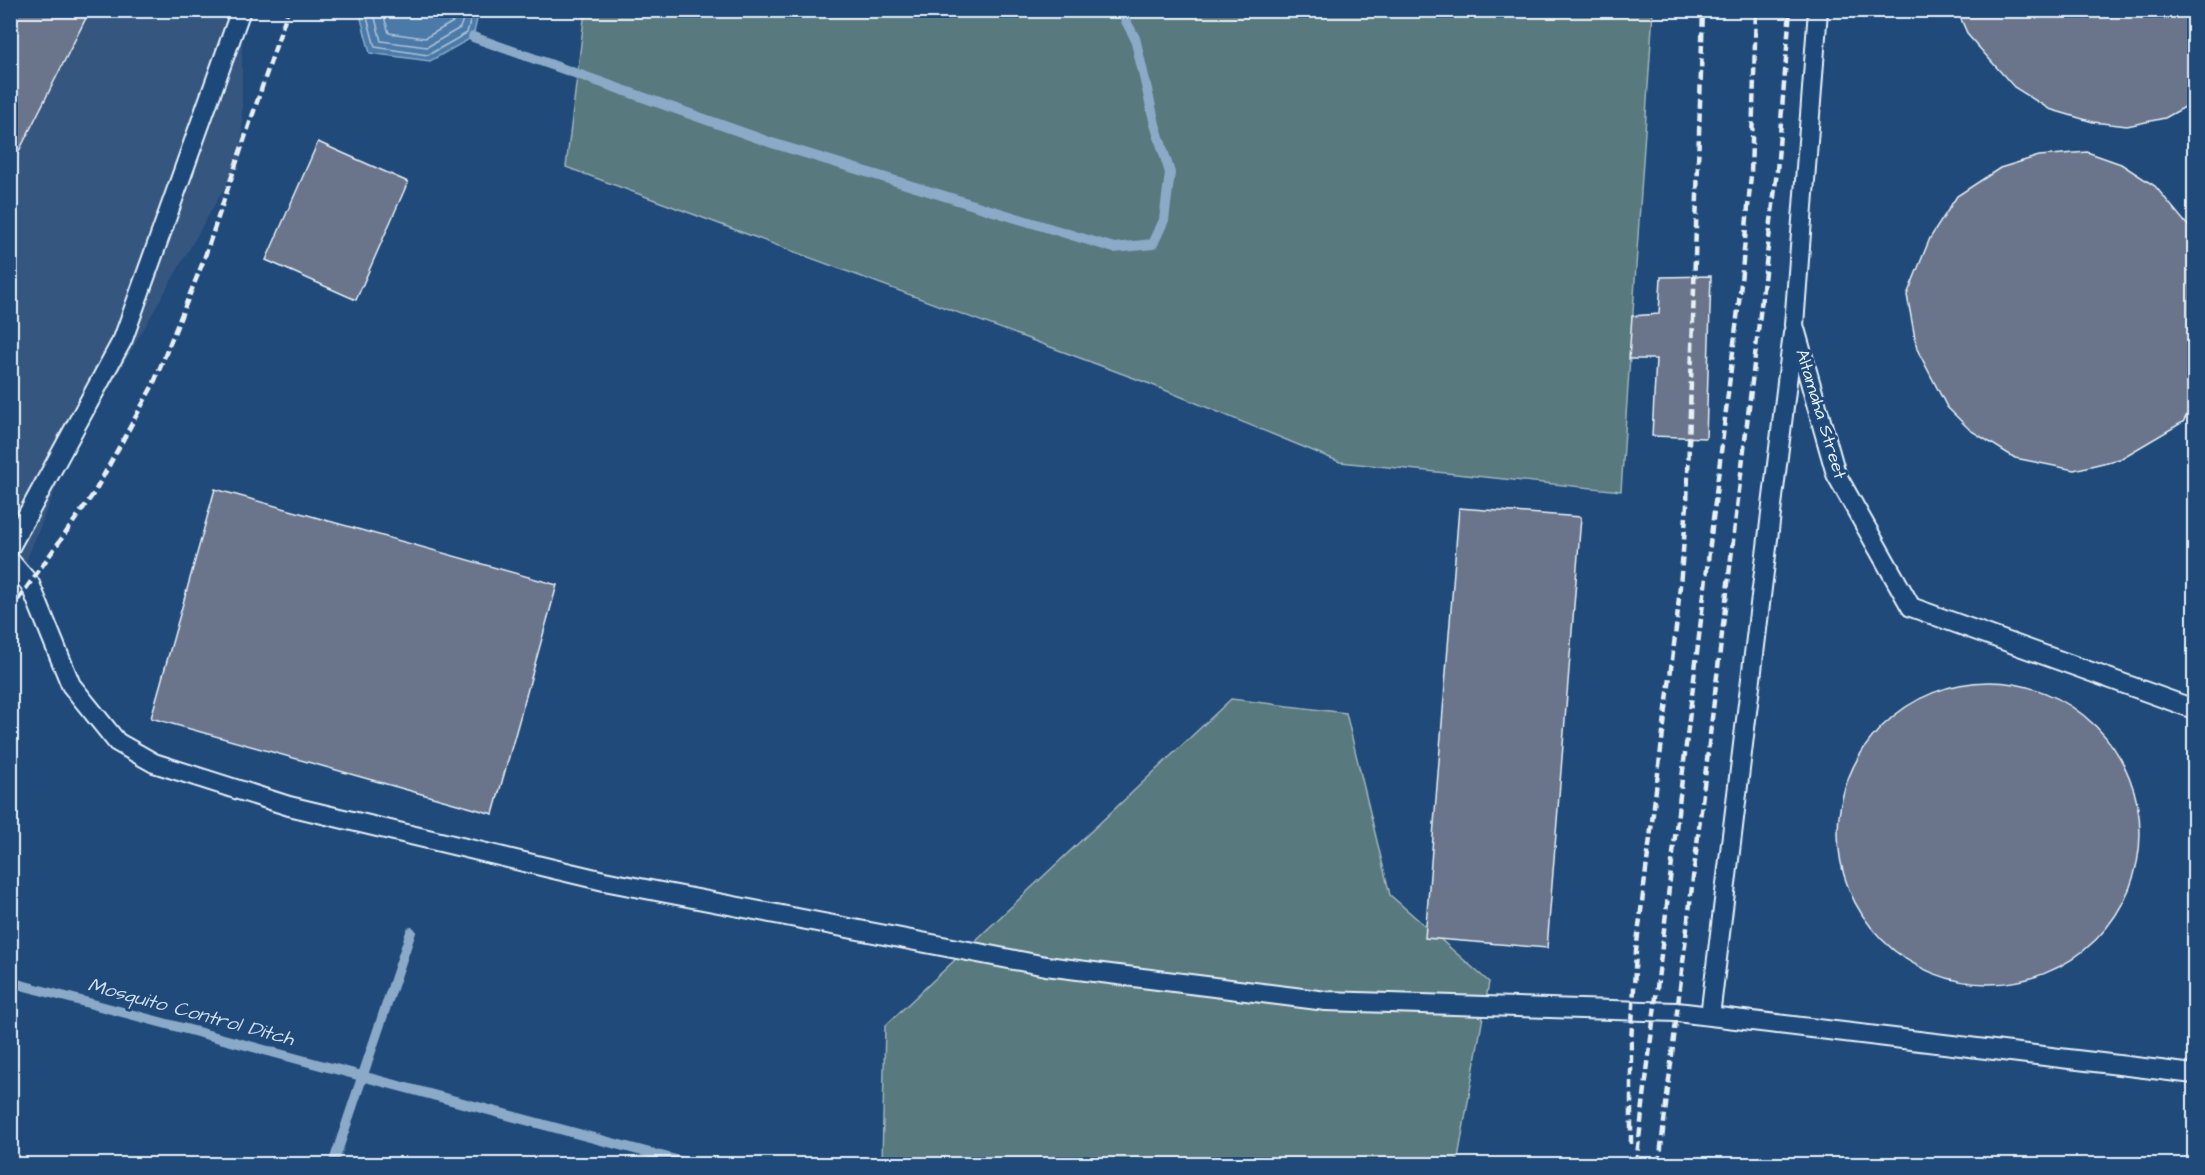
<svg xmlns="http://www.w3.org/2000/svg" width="2205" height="1175" viewBox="0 0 2205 1175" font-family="'Architects Daughter',sans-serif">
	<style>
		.built { fill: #36577f }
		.green { fill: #58797e; stroke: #a0b5bb; stroke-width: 1.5 }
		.water { fill: #4c7aa8; stroke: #8aaac8; stroke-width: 1.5 }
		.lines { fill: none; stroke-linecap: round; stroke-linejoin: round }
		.shore { stroke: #aac1d8; stroke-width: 1.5 }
		.stream { stroke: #8aaac8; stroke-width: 10 }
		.building { fill: #6b758b; stroke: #e8f1f8; stroke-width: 1.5 }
		.lane-casing { stroke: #e8f1f8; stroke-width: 22 }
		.lane { stroke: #1f4a7a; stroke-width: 18 }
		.rail { stroke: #e8f1f8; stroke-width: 4.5; stroke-dasharray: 9 4.5; stroke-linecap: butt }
		.labels { text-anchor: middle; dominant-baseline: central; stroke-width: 6; stroke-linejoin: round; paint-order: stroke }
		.street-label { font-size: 18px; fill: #e8f1f8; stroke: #1f4a7a }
		.water-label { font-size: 20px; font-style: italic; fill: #d1dfec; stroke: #1f4a7a }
	</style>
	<rect width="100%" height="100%" fill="#1f4a7a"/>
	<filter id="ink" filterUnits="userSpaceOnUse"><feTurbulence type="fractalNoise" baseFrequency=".0167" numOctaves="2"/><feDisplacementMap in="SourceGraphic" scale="12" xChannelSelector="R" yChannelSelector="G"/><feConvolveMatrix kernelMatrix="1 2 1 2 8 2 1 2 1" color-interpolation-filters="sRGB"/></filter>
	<g filter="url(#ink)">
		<!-- built -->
		<path class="built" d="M11,11h231v146l-178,311 -53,130z"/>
		<!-- green -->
		<path class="green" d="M585,11h1068l-32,480 -281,-29 -190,-78 -584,-217z
			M1231,699l115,14 44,182 99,87 -32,182h-575l3,-138z"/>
		<!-- water -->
		<path class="water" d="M359,11v-1l120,1 -6,26 -43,24 -60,-8z"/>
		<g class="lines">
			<!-- shore -->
			<path class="shore" d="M365,10l10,37 53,8 39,-22 6,-23
				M373,10l8,31 46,6 33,-19 6,-18
				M382,10l7,23 36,5 28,-16 3,-12"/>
			<!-- stream -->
			<path class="stream" d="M473,37l299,106 342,105 39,-4 11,-24 6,-47 -15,-49 -20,-86 -15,-28
				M10,982l681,182
				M333,1164l78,-232"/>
		</g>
		<!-- building -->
		<path class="building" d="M10,10h80l-80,159z
			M1957,10h237v92l-29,16 -38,8 -34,-4 -44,-13 -35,-22 -46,-52z
			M318,142l90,40 -52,118 -90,-40z
			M2087,152l34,12 34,22 39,47v170l-11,19 -63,37 -46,11 -59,-12 -45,-28 -23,-23 -30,-58 -10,-54 23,-57 27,-42 43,-28 39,-12z
			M1711,276l-5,162 -54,-2 4,-77h-27l3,-43 27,-2 2,-37z
			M215,489l342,96 -64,229 -342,-96z
			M1459,508l122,9 -34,431 -122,-10z
			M1838 833a151 151 0 1 1 302 0a151 151 0 1 1-302 0Z
			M1709,1157l70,7h-71z"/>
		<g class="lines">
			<defs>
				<path id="lane" d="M1818,10l-24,315 42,149 75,133 283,102
					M10,547l113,-208 118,-329
					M10,561l20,23 41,101 46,57 37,21 135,43 315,75 442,85 280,35 351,11 517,62
					M1710,1016l83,-683"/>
			</defs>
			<!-- lane casing -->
			<use href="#lane" class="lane-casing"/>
			<!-- lane -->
			<use href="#lane" class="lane"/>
			<!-- rail -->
			<path class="rail" d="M10,611l84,-118 59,-108 50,-123 85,-252
				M1631,1144v-101l5,-92 41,-331 10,-115 16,-495
				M1636,1164l104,-871 11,-118 5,-165
				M1659,1164l118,-993 13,-161"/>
		</g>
	</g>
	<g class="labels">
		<!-- street labels -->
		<g class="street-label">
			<text transform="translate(1821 414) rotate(73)">Altamaha Street</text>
		</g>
		<!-- water labels -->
		<g class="water-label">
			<text transform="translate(191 1012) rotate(15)">Mosquito Control Ditch</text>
		</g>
	</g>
	<!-- margin -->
	<rect width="2205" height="1175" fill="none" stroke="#1f4a7a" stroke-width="36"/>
	<rect x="18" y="18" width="2169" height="1139" fill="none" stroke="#e8f1f8" stroke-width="2" filter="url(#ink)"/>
</svg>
